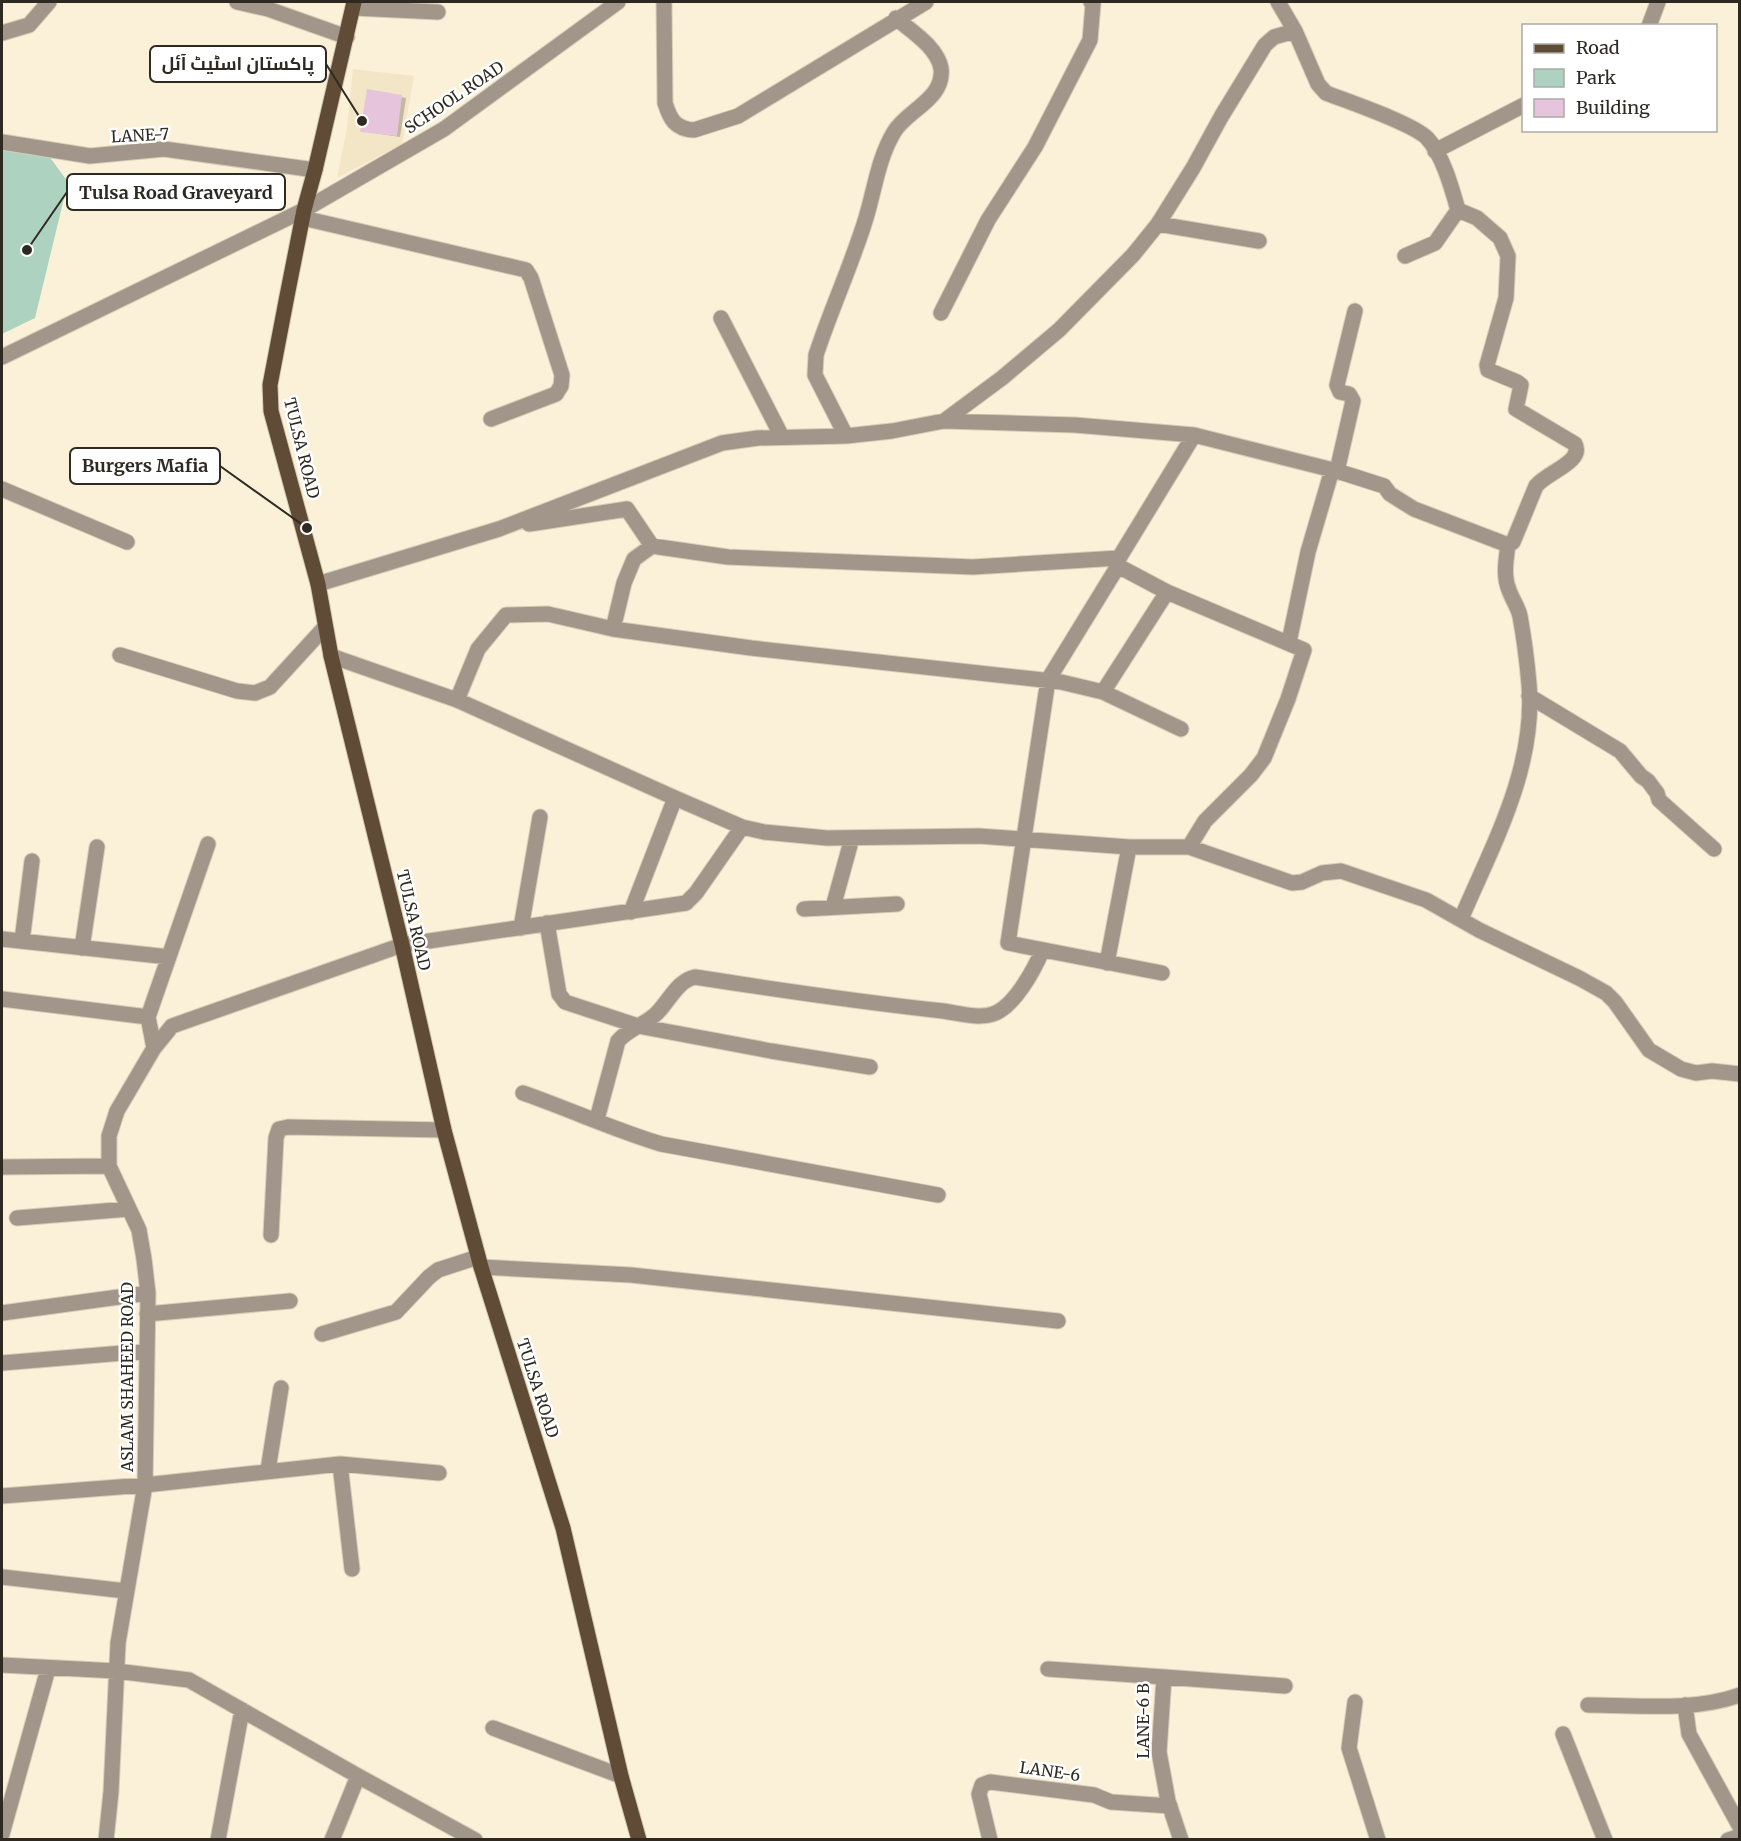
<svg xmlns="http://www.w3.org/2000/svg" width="1741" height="1841" viewBox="0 0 1741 1841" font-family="Merriweather,Cairo,serif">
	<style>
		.built { fill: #f2e6c7 }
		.green { fill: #add3c0 }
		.shadow { fill: #0003 }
		.building { fill: #e6c4db }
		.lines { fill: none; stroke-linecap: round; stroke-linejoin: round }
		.minor-casing { stroke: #d5cdb7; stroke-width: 17 }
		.major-casing { stroke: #d5cdb7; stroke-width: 17 }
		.minor { stroke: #a2958a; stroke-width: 15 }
		.major { stroke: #604b37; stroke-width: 15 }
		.labels { text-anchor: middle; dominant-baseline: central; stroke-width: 5; stroke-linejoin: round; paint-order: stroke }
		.street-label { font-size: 16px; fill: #2e2a21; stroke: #fff }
		.leader { fill: none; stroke: #2e2a21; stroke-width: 2 }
		.callout-dot { fill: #2e2a21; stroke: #fff; stroke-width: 2 }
		.callout { fill: #fff; stroke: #2e2a21; stroke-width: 2 }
		.callout-label { font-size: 18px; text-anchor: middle; font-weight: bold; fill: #2e2a21 }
	</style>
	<rect width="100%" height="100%" fill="#faf1d8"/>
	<!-- built -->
	<path class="built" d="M353,69l61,7 -12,68 -65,34 10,-50z"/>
	<!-- green -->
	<path class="green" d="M4,142l39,6 25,34 -33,136 -33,16v-181z"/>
	<!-- shadow -->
	<path class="shadow" d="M368,91l38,7 -6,39 -39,-6z"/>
	<!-- building -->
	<path class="building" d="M367,89l35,6 -5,41 -37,-4z"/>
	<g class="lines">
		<defs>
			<path id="minor" d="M237,2l31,7 79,28
				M664,2l1,101c5,16 10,26 29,27l44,-14 188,-114
				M1278,2l17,29 23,53 8,9c23,9 86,30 101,45 16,17 25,51 31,72l19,8 23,20 8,18 -2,42 -19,67 1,5 29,12 4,3 -5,24 59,35c9,18 -28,28 -39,42l-23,56 -5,3c-2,15 -5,31 1,45 3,9 9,17 11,26 4,22 7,45 9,68 7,84 -36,160 -68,235
				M353,8l85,4
				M1649,26l9,-24
				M2,33l27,-8 20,-23
				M2,142l88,14 74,-7 151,21
				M1435,151l89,-46
				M303,218l223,52 5,8 31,97 -1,11 -5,8 -65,25
				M1158,224l101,17
				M1405,256l30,-13 23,-33
				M941,313l47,-93 47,-73 55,-107 3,-36 -2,-2
				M721,318l61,119
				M2,357l302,-147 140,-81 174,-127
				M944,421l131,4 119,10 143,36 47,15 6,8 24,15 94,36
				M846,436l-31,-61 1,-20c15,-46 36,-91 50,-137 9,-30 12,-59 28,-86 13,-22 51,-33 47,-64 -4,-21 -30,-37 -45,-50
				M1337,471l16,-70 -4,-7 -9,-2 -3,-7 18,-74
				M2,489l125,53
				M529,524l98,-15 25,37
				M1118,566l49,26 137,58 -16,49 -24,59 -13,17 -46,46 -16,26
				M318,584l181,-55 223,-86 36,-5 88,-2 46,-5 52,-10 58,-43 57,-48 74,-75 25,-31 35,-56 28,-51 44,-72 9,-8 21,-6
				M613,629l11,-46 10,-24 18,-13 76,11 245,10 146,-9
				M1289,642l19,-90 24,-82
				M120,655l117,36 18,2 15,-6 55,-60
				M331,656l126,44 218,98 67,29 22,5 63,6 152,-2 150,11h60l103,36 10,-1 20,-9 19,-2 85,29 53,30 100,48 27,15 9,9 34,48 32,19 15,4 16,-2 28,3
				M1103,692l64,-100
				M1529,696l91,55 21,25 7,5 9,12 2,7 55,49
				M457,700l21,-51 28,-34 42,-1 65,15 138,19 310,34 42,10 78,37
				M833,907l19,-69
				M804,909l93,-5
				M631,912l44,-114
				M547,923l12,71 6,8 73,24 133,25 99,16
				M521,928l19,-111
				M2,939l167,18
				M22,941l10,-80
				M82,948l15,-101
				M1107,963l22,-116
				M1162,973l-154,-30 40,-263 70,-114 1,-8 75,-123
				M2,999l146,18
				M154,1048l-6,-31 60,-173
				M523,1093c46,16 91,37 138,51l277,51
				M597,1119l21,-78c11,-13 27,-16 39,-28 13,-13 20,-32 38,-36 83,13 165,25 248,34 15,2 36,8 50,3 21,-7 41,-44 49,-63
				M2,1167l107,-1
				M17,1218l112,-9
				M271,1235l5,-97 3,-9 9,-2 156,3
				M481,1267l150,8 427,46
				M2,1313l146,-20
				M147,1314l143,-13
				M322,1334l74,-22 33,-35 9,-7 40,-13
				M2,1363l145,-12
				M340,1464l12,105
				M268,1470l13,-82
				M2,1496l143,-11 195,-21 99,9
				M2,1577l124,14
				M2,1665l114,6 73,9 169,96 117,64
				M1048,1669l116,8 -5,75 9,49 13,39
				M1164,1677l121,9
				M1355,1702l-6,46 29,92
				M1588,1705c50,0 104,7 152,-10
				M1685,1705l4,29 51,93
				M493,1728l128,48
				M1563,1734l42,106
				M2,1834l46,-165
				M106,1840l5,-48 7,-149 27,-158 3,-192 -4,-34 -5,-29 -30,-64v-30l8,-25 37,-63 18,-22 230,-81 284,-42 10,-10 46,-66
				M218,1840l24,-130
				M332,1840l26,-64
				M990,1840l-11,-46 3,-9 8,-3 104,13 17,7 59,4
				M1728,1840l12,-4"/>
			<path id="major" d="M354,2l-39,168 -11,40 -17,86 -17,89 1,26 47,173 13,72 71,289 42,185 37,137 82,261 58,248 18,64"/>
		</defs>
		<!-- minor casing -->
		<use href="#minor" class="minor-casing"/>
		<!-- major casing -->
		<use href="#major" class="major-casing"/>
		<!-- minor -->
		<use href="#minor" class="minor"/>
		<!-- major -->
		<use href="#major" class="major"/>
	</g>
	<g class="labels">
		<!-- street labels -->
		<g class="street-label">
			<text transform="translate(454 97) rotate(-34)">SCHOOL ROAD</text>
			<text transform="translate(140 135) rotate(-3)">LANE-7</text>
			<text transform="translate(302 448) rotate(76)">TULSA ROAD</text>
			<text transform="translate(414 920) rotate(77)">TULSA ROAD</text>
			<text transform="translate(127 1377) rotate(-90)">ASLAM SHAHEED ROAD</text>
			<text transform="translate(538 1388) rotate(72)">TULSA ROAD</text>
			<text transform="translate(1143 1721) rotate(-90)">LANE-6 B</text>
			<text transform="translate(1050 1771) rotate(8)">LANE-6</text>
		</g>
	</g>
	<!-- callouts -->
	<path class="leader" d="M362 121L326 64M27 250L67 192M307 528L220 466"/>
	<g class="callout-dot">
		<circle cx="362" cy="121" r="6"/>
		<circle cx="27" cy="250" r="6"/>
		<circle cx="307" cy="528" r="6"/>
	</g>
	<g class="callout">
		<rect x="150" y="46" width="176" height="36" rx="6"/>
		<rect x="67" y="174" width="218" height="36" rx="6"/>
		<rect x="70" y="448" width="150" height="36" rx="6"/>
	</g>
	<g class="callout-label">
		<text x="238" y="70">پاکستان اسٹیٹ آئل</text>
		<text x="176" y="199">Tulsa Road Graveyard</text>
		<text x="145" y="472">Burgers Mafia</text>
	</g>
	<!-- border -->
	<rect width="1741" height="1841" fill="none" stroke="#2e2a21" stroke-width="6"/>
	<!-- legend -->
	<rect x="1522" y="24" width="195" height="108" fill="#ffffff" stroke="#abaaa6" stroke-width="1.5"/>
	<rect x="1534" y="44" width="30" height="9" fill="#604b37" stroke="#abaaa6" stroke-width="1.5"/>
	<text x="1576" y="54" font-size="18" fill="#2e2a21">Road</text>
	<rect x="1534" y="69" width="30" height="18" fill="#add3c0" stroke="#abaaa6" stroke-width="1.5"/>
	<text x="1576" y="84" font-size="18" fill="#2e2a21">Park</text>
	<rect x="1534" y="99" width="30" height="18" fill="#e6c4db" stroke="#abaaa6" stroke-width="1.5"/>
	<text x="1576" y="114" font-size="18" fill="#2e2a21">Building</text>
</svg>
